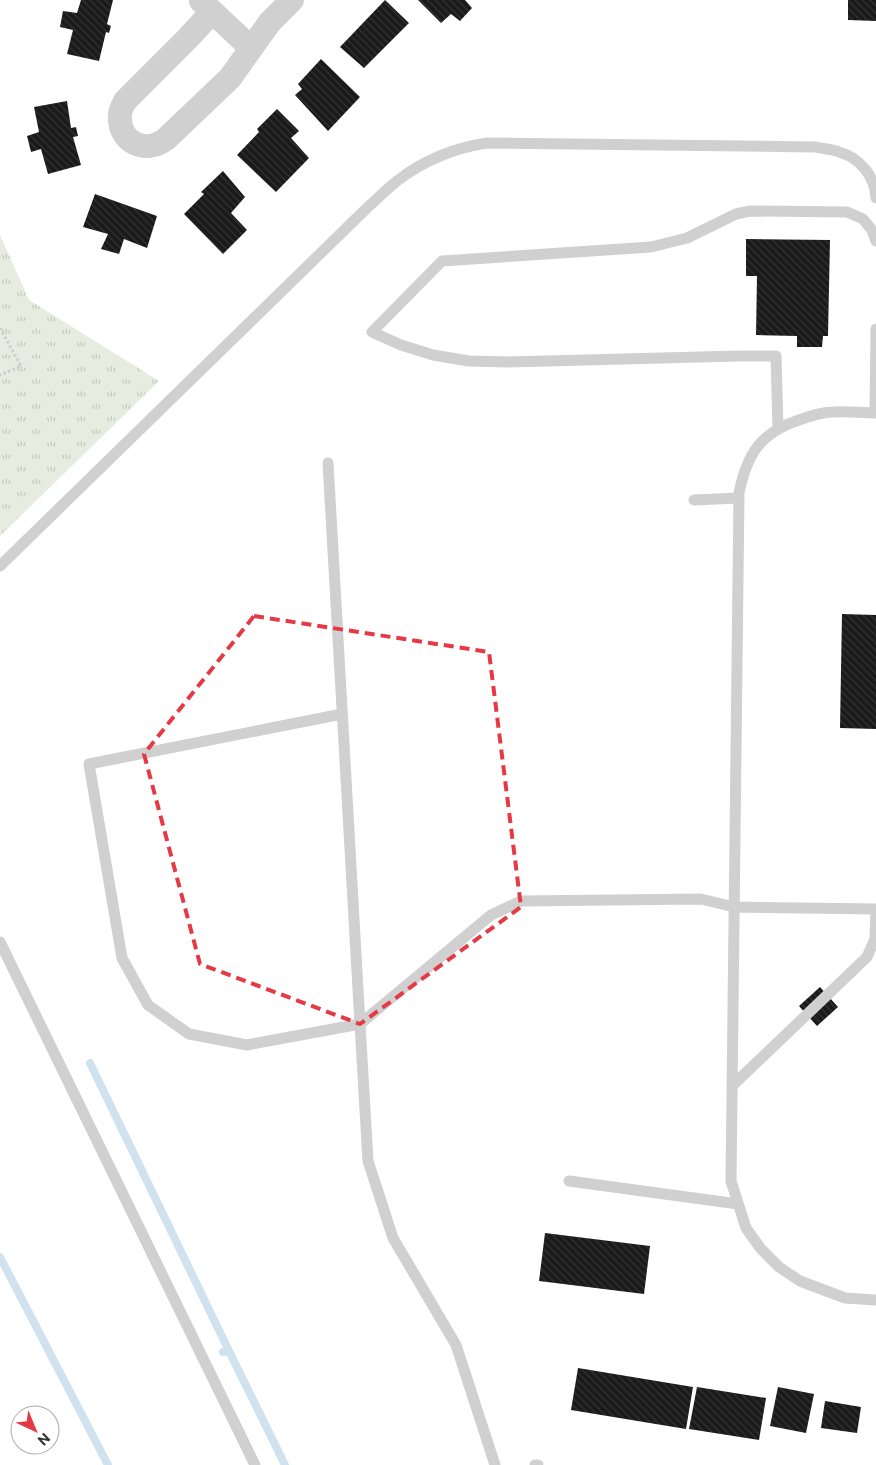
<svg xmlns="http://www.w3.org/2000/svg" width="876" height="1465" viewBox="0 0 876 1465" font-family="Commissioner,sans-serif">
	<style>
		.park { fill: url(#park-tufts) }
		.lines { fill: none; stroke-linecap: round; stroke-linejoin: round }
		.stream { stroke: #cfe2ee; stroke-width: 8 }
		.building { fill: url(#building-back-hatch) }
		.path { stroke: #cdcdcd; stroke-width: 3; stroke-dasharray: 2.5 2.5; stroke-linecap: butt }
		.lane { stroke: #d0d0d0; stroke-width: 11 }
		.street { stroke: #d0d0d0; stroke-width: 24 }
		.marked { fill: none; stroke: #e63946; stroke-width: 4; stroke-dasharray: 10 6; stroke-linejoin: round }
	</style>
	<defs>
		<pattern id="park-tufts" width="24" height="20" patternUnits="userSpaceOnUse" patternTransform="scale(1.25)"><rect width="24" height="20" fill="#e6ecdf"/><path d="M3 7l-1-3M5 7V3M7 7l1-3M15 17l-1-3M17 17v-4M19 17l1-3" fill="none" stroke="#c6cbc0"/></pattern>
		<pattern id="building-back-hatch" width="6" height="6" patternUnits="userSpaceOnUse" patternTransform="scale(1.25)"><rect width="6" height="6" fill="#1a1a1a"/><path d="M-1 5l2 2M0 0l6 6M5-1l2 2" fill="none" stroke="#333"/></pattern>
	</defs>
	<rect width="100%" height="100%" fill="#fff"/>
	<!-- park -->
	<path class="park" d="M0,235l29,65 130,81 -159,155z"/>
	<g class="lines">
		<!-- stream -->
		<path class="stream" d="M90,1063l139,288 -6,1
			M0,1257l108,208
			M229,1351l56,114"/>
	</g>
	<!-- building -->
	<path class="building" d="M81,0h32l-6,24 4,2 -2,7 -3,-1 -7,29 -32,-7 6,-24 -13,-3 3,-16 14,2z
		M385,0l24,23 -45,45 -24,-21z
		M418,0h47l7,8 -12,13 -9,-7 -10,9z
		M848,0h28v21l-28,-1z
		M321,59l39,38 -32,34 -33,-36 7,-6 -4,-5z
		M67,101l4,27 5,-1 2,9 -5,1 8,28 -33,9 -7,-25 -10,3 -4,-16 12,-4 -5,-25z
		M277,109l22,22 -8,7 18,20 -33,34 -39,-37 22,-23 -2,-3z
		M223,171l22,26 -14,16 16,17 -24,24 -39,-40 20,-20 -3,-2z
		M95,194l62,22 -10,32 -23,-9 -5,15 -18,-5 7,-15 -25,-7z
		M746,239l84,1 -2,96h-5l-1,11h-25v-11l-41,-1 1,-59h-11z
		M842,614l34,1v114l-36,-1z
		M820,987l18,20 -21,19 -18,-20z
		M545,1233l105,13 -6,48 -105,-13z
		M578,1368l115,19 -7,42 -115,-19z
		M697,1387l69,11 -7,42 -70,-11z
		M778,1387l36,7 -8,39 -36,-7z
		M825,1401l36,6 -4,26 -36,-5z"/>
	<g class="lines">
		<!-- path -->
		<path class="path" d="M0,328l21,38 -21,9"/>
		<!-- lane -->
		<path class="lane" d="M875,413l1,-84
			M876,413c-14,0 -29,-2 -43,-1 -12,0 -23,4 -34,8 -39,13 -52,34 -60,73l-8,688 15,47 15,21 18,18 21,14 45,17 31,2
			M778,429l-2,-73h-38l-230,6 -39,-1 -36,-6 -32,-10 -29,-13 70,-71 209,-14 36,-9 49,-24 14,-3 97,1 16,7 9,11 4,11
			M328,463l32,561 -113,21 -58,-11 -41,-29 -26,-47 -33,-194 253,-50
			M694,500l44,-2
			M0,566l368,-359c10,-9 19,-18 29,-26 27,-21 57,-33 90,-38l329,4c7,2 16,2 23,5 21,6 36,24 37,46
			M0,942l255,523
			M732,1086l135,-129 8,-18 1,-30
			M569,1181l169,23
			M495,1465l-39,-120 -63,-107 -25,-77 -8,-137 131,-109 30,-14 180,-2 33,8 142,2
			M535,1465h3"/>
		<!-- street -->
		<path class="street" d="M201,1l50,47
			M212,12l-24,26 -63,63c-2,4 -5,9 -5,14 -2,27 25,40 46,24l64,-61 40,-56 22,-22"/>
	</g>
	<!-- marked area -->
	<path class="marked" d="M254,616l235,36 32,255 -161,117 -160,-60 -56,-210z"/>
	<!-- north arrow -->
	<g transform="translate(35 1430) rotate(136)"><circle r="24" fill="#ffffff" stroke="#adadad"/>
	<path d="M0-4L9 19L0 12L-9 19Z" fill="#e63946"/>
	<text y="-8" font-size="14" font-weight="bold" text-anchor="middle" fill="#333333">N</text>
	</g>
</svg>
